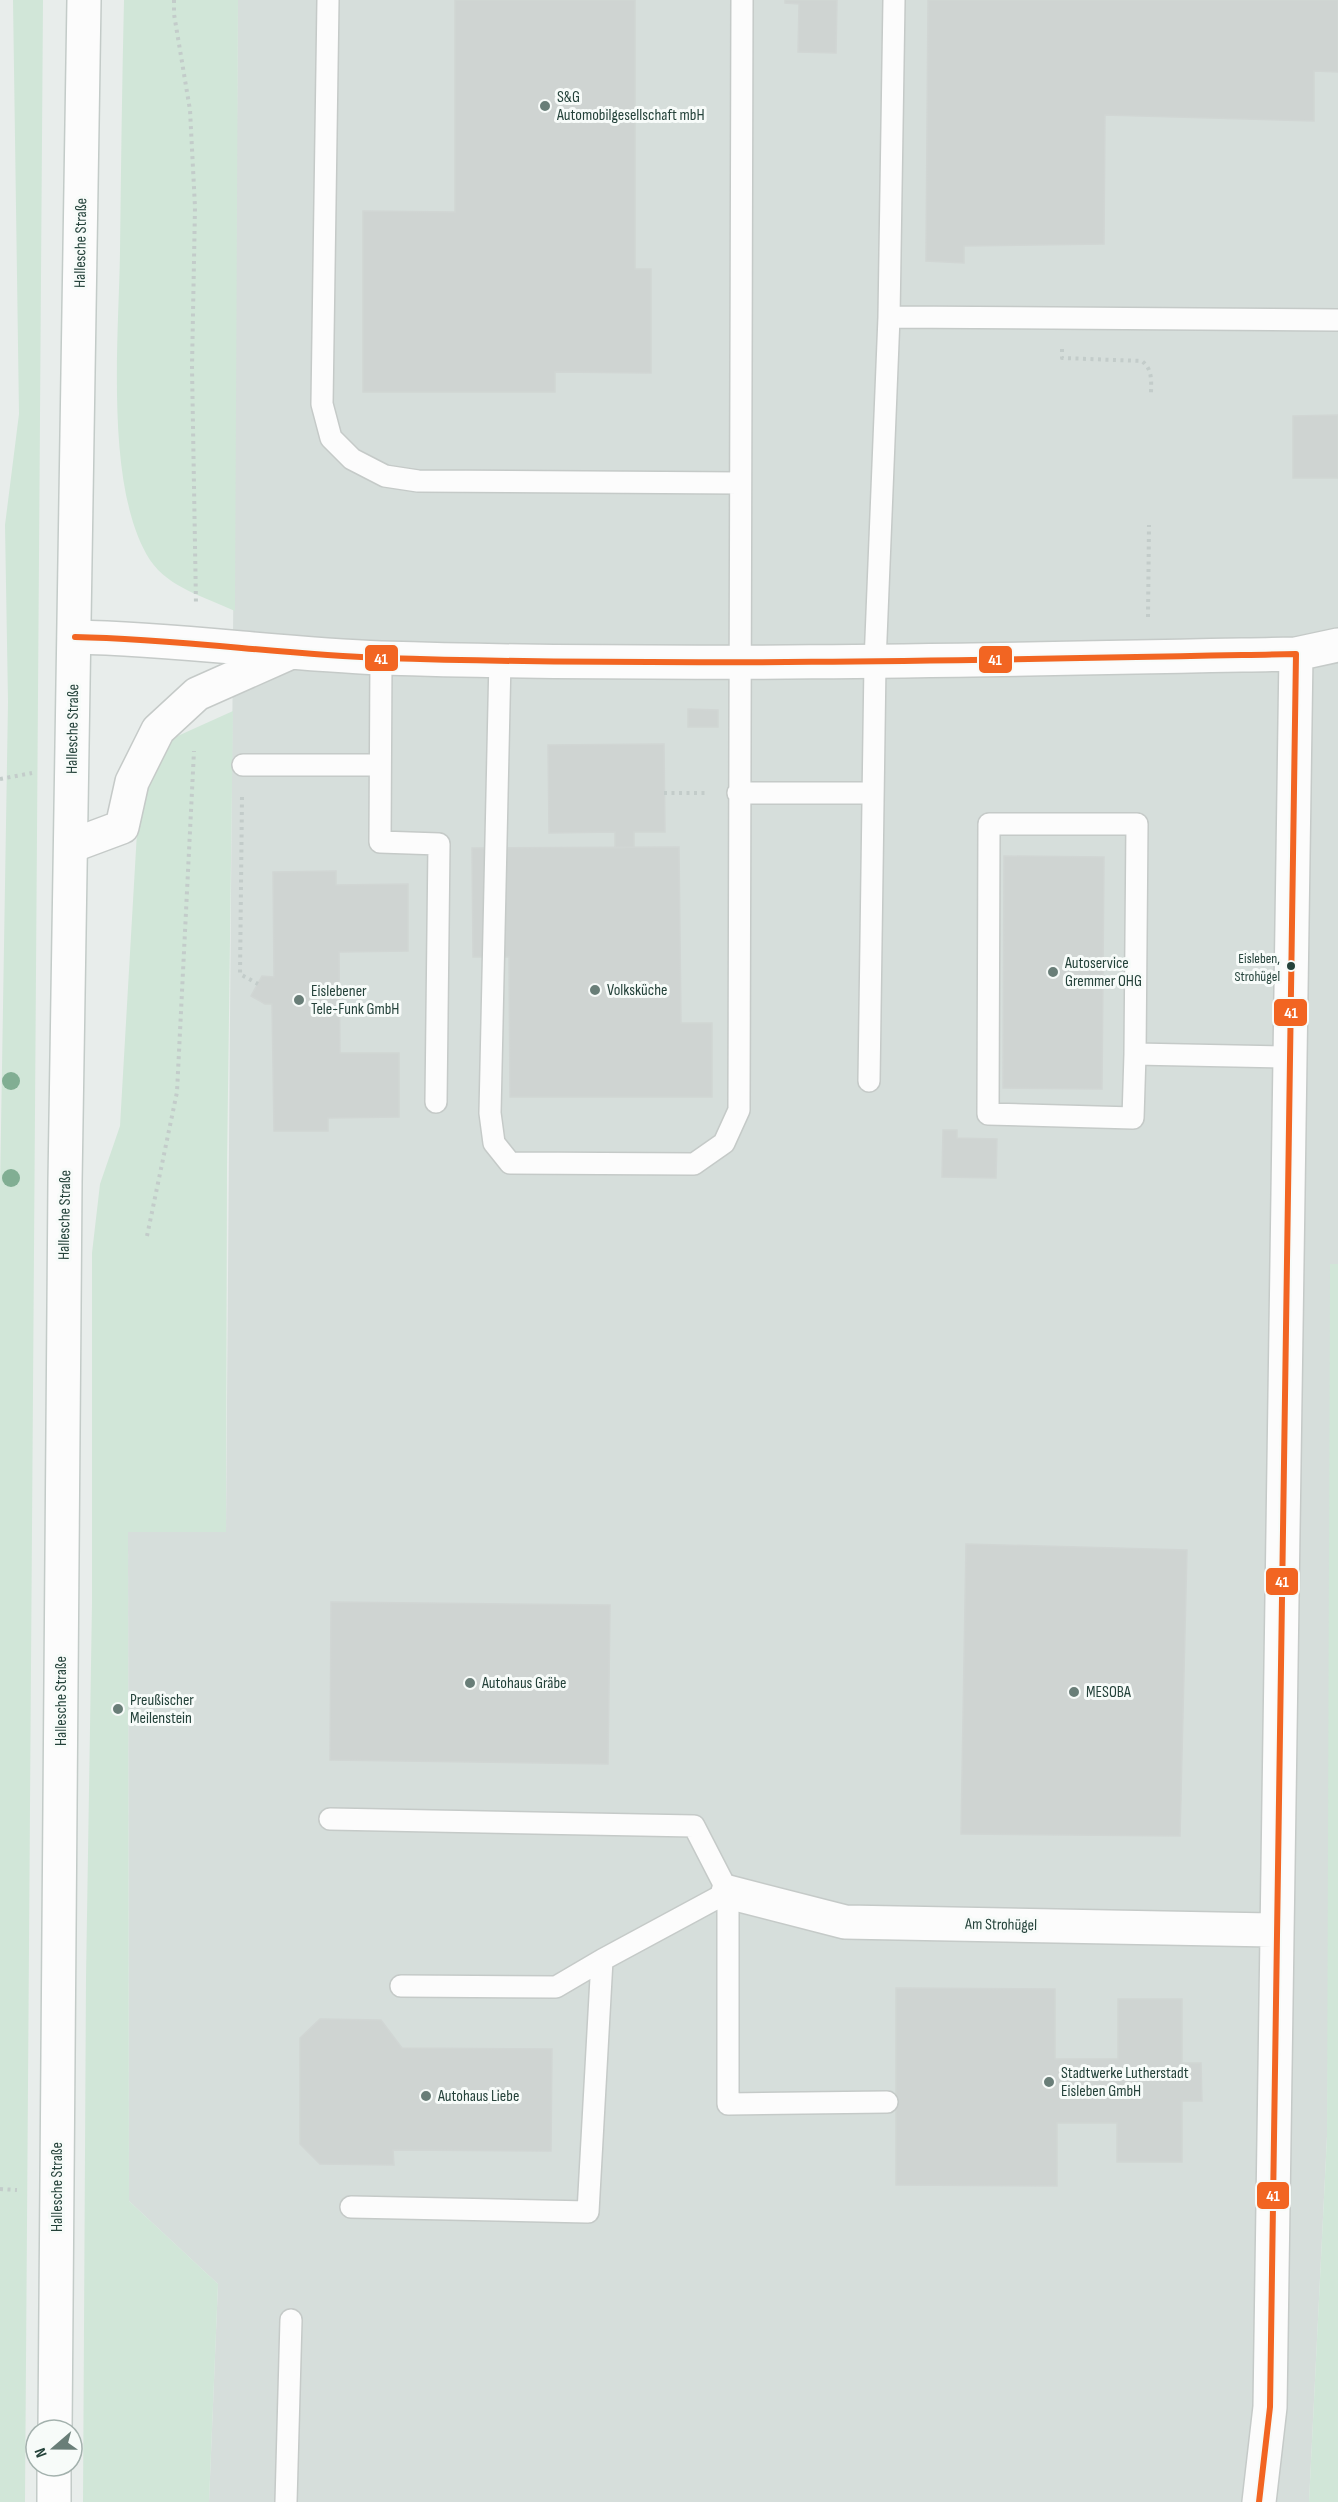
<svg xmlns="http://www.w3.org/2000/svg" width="1338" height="2502" viewBox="0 0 1338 2502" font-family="'Sofia Sans Condensed',sans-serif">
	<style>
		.built { fill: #d6dedb }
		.green { fill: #d1e6d8 }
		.building { fill: #cfd4d2; stroke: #d1d6d4; stroke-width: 1.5 }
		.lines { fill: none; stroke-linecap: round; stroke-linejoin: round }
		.service-casing { stroke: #c5cac8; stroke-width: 24 }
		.minor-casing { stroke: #c5cac8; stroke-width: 36 }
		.secondary-casing { stroke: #c3cbc8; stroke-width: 36 }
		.path { stroke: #c3ccca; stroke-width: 4; stroke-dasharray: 3 4.5; stroke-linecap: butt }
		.service { stroke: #fcfcfc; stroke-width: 21 }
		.minor { stroke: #fcfcfc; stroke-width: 33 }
		.secondary { stroke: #fcfcfc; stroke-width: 33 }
		.bus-1-casing { stroke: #f7fbf9; stroke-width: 10 }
		.bus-1 { stroke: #f26522; stroke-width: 6 }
		.tree { fill: #81ae93 }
		.poi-dot { fill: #697e78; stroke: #f7fbf9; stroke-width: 2 }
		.bus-dot { fill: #24423a; stroke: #f7fbf9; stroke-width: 2 }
		.labels { text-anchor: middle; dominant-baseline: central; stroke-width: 6; stroke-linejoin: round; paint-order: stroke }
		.bus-label { font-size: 14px; fill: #24423a; stroke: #f7fbf9; text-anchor: end }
		.poi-label { font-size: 16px; fill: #24423a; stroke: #f7fbf9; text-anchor: start }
		.street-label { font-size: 16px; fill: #24423a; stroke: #f7fbf9 }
		.line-badge { stroke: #f7fbf9; stroke-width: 2 }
		.badge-label { font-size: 16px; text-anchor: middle; font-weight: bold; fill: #fff }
	</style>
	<rect width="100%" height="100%" fill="#e8edeb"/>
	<!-- built -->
	<path class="built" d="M238,0h1100v1264l-11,872 -18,366h-1100l9,-218 -89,-83 -1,-669 98,-1z"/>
	<!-- green -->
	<path class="green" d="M13,0h30l-18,2502h-25v-1312l8,-488 -3,-177 14,-111z
		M124,0h114l-3,611c-30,-14 -66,-23 -85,-51 -46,-72 -31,-224 -30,-309 1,-84 2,-167 4,-251z
		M233,711l-6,455 -1,366h-98l1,669 89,83 -9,218h-126l3,-524 6,-375v-350l8,-69 20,-58 17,-294 11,-51 23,-42z
		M1330,1264h8v1238h-29l18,-366z"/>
	<!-- building -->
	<path class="building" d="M455,0h180v269h16v104l-96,-1v20h-192v-181l92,1z
		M785,0h52l-1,53 -38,-1 1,-48 -14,-1z
		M928,0h410v72l-24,-1v50l-209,-6 -1,129 -140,2v17l-38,-2z
		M1338,415v63h-45v-62z
		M688,709l30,1v17h-30z
		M664,744l1,88h-31v15l-19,1v-16l-66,1 -1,-88z
		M679,847l2,176h31v74h-202l-1,-140h-36l-1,-109z
		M1004,856l100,1 -2,232 -99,-1z
		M336,871v14l72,-1v67l-69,1 1,101h59v64l-71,1v13h-54l-2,-127h-7l-14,-8 11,-20 12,1 -1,-105z
		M943,1130h14v8l40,1 -1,39 -54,-1z
		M966,1544l221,6 -7,286 -219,-2z
		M331,1602l279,3 -2,159 -278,-4z
		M896,1988l159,1v70h63v-60h64v64h19l1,38h-20v61h-65v-39h-60v63l-161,-1z
		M320,2019l61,1 21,28 150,1 -1,102 -158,-1 1,15 -74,-1 -20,-20v-106z"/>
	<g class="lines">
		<defs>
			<path id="service" d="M328,0l-6,404 9,34 21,21 33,17 33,5 322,2
				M894,0l-5,317 449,3
				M381,658l-1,184 59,2 -3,258
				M500,659l-10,454 4,30 16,20 184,1 30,-21 15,-33 3,-1110
				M243,765h137
				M738,793h135
				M1135,1054l-2,64 -145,-4 1,-290h148l-2,230 154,3
				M869,1081l6,-418 14,-346
				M330,1819l364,7 34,66 -126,68
				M728,1892v212l159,-2
				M351,2207l237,5 14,-252 -46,27 -155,-1
				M286,2502l5,-182"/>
			<path id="minor" d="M75,637c103,2 204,17 306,21 305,9 610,2 915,-4l-26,1753 -11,95
				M1296,654l42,-9
				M71,846l51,-19 10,-45 26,-52 39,-36 90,-40
				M728,1892l117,30 432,8"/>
			<path id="secondary" d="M55,2430l10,-1248 19,-1182
				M54,2502v-36"/>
		</defs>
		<!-- service casing -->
		<use href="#service" class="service-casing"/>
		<!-- minor casing -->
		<use href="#minor" class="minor-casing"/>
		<!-- secondary casing -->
		<use href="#secondary" class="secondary-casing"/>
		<!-- path -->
		<path class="path" d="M174,0v14l16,96 5,97 -3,160 4,238
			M1062,349v9l80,3c11,9 9,20 9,33
			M1148,617l1,-92
			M0,779l32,-6
			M664,793h42
			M242,797l-2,177 18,10
			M147,1236l30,-144 17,-341
			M0,2189l17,1"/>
		<!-- service -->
		<use href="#service" class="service"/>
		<!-- minor -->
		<use href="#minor" class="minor"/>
		<!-- secondary -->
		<use href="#secondary" class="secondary"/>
		<defs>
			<path id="bus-1" d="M75,637c103,2 204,17 306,21 305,9 610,2 915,-4l-26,1753 -11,95"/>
		</defs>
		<!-- bus-1 casing -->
		<use href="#bus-1" class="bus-1-casing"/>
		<!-- bus-1 -->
		<use href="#bus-1" class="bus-1"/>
	</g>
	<!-- trees -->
	<g class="tree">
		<circle cx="11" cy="1081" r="9"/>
		<circle cx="11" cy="1178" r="9"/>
	</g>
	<!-- markers -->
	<g class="poi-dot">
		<circle cx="545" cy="106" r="6"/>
		<circle cx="1053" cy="972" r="6"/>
		<circle cx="595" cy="990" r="6"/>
		<circle cx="299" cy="1000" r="6"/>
		<circle cx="470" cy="1683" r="6"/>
		<circle cx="1074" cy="1692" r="6"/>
		<circle cx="118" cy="1709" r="6"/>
		<circle cx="1049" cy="2082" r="6"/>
		<circle cx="426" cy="2096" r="6"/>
	</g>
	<circle class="bus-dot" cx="1291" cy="966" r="5"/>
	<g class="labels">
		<!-- bus labels -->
		<g class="bus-label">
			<text x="1280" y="958">Eisleben,<tspan x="1280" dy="18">Strohügel</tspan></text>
		</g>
		<!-- poi labels -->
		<g class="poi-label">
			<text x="557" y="97">S&amp;G<tspan x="557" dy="18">Automobilgesellschaft mbH</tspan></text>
			<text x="1065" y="963">Autoservice<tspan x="1065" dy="18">Gremmer OHG</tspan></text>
			<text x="607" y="990">Volksküche</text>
			<text x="311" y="991">Eislebener<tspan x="311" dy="18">Tele-Funk GmbH</tspan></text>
			<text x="482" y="1683">Autohaus Gräbe</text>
			<text x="1086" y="1692">MESOBA</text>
			<text x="130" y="1700">Preußischer<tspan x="130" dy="18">Meilenstein</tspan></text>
			<text x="1061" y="2073">Stadtwerke Lutherstadt<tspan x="1061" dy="18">Eisleben GmbH</tspan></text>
			<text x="438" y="2096">Autohaus Liebe</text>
		</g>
		<!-- street labels -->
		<g class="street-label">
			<text transform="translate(81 243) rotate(-89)">Hallesche Straße</text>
			<text transform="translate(73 729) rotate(-89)">Hallesche Straße</text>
			<text transform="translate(65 1215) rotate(-89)">Hallesche Straße</text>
			<text transform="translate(61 1701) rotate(-90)">Hallesche Straße</text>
			<text transform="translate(1001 1925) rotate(1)">Am Strohügel</text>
			<text transform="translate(57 2187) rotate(-90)">Hallesche Straße</text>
		</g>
	</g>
	<g class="line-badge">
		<rect x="364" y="644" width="35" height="28" rx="6" fill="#f26522"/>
		<rect x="978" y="645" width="35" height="29" rx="6" fill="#f26522"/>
		<rect x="1273" y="998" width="35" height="29" rx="6" fill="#f26522"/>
		<rect x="1265" y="1567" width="34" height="29" rx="6" fill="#f26522"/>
		<rect x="1256" y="2181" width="34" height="29" rx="6" fill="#f26522"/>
	</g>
	<g class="badge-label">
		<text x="381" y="664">41</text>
		<text x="995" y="665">41</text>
		<text x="1291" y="1018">41</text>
		<text x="1282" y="1587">41</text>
		<text x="1273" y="2201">41</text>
	</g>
	<!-- north arrow -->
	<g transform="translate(54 2448) rotate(250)"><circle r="28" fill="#f7fbf9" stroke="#a3b1ad" stroke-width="1.5"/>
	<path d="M0-4.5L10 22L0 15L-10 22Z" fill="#697e78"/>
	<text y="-9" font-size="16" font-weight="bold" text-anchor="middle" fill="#24423a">N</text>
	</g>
</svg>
